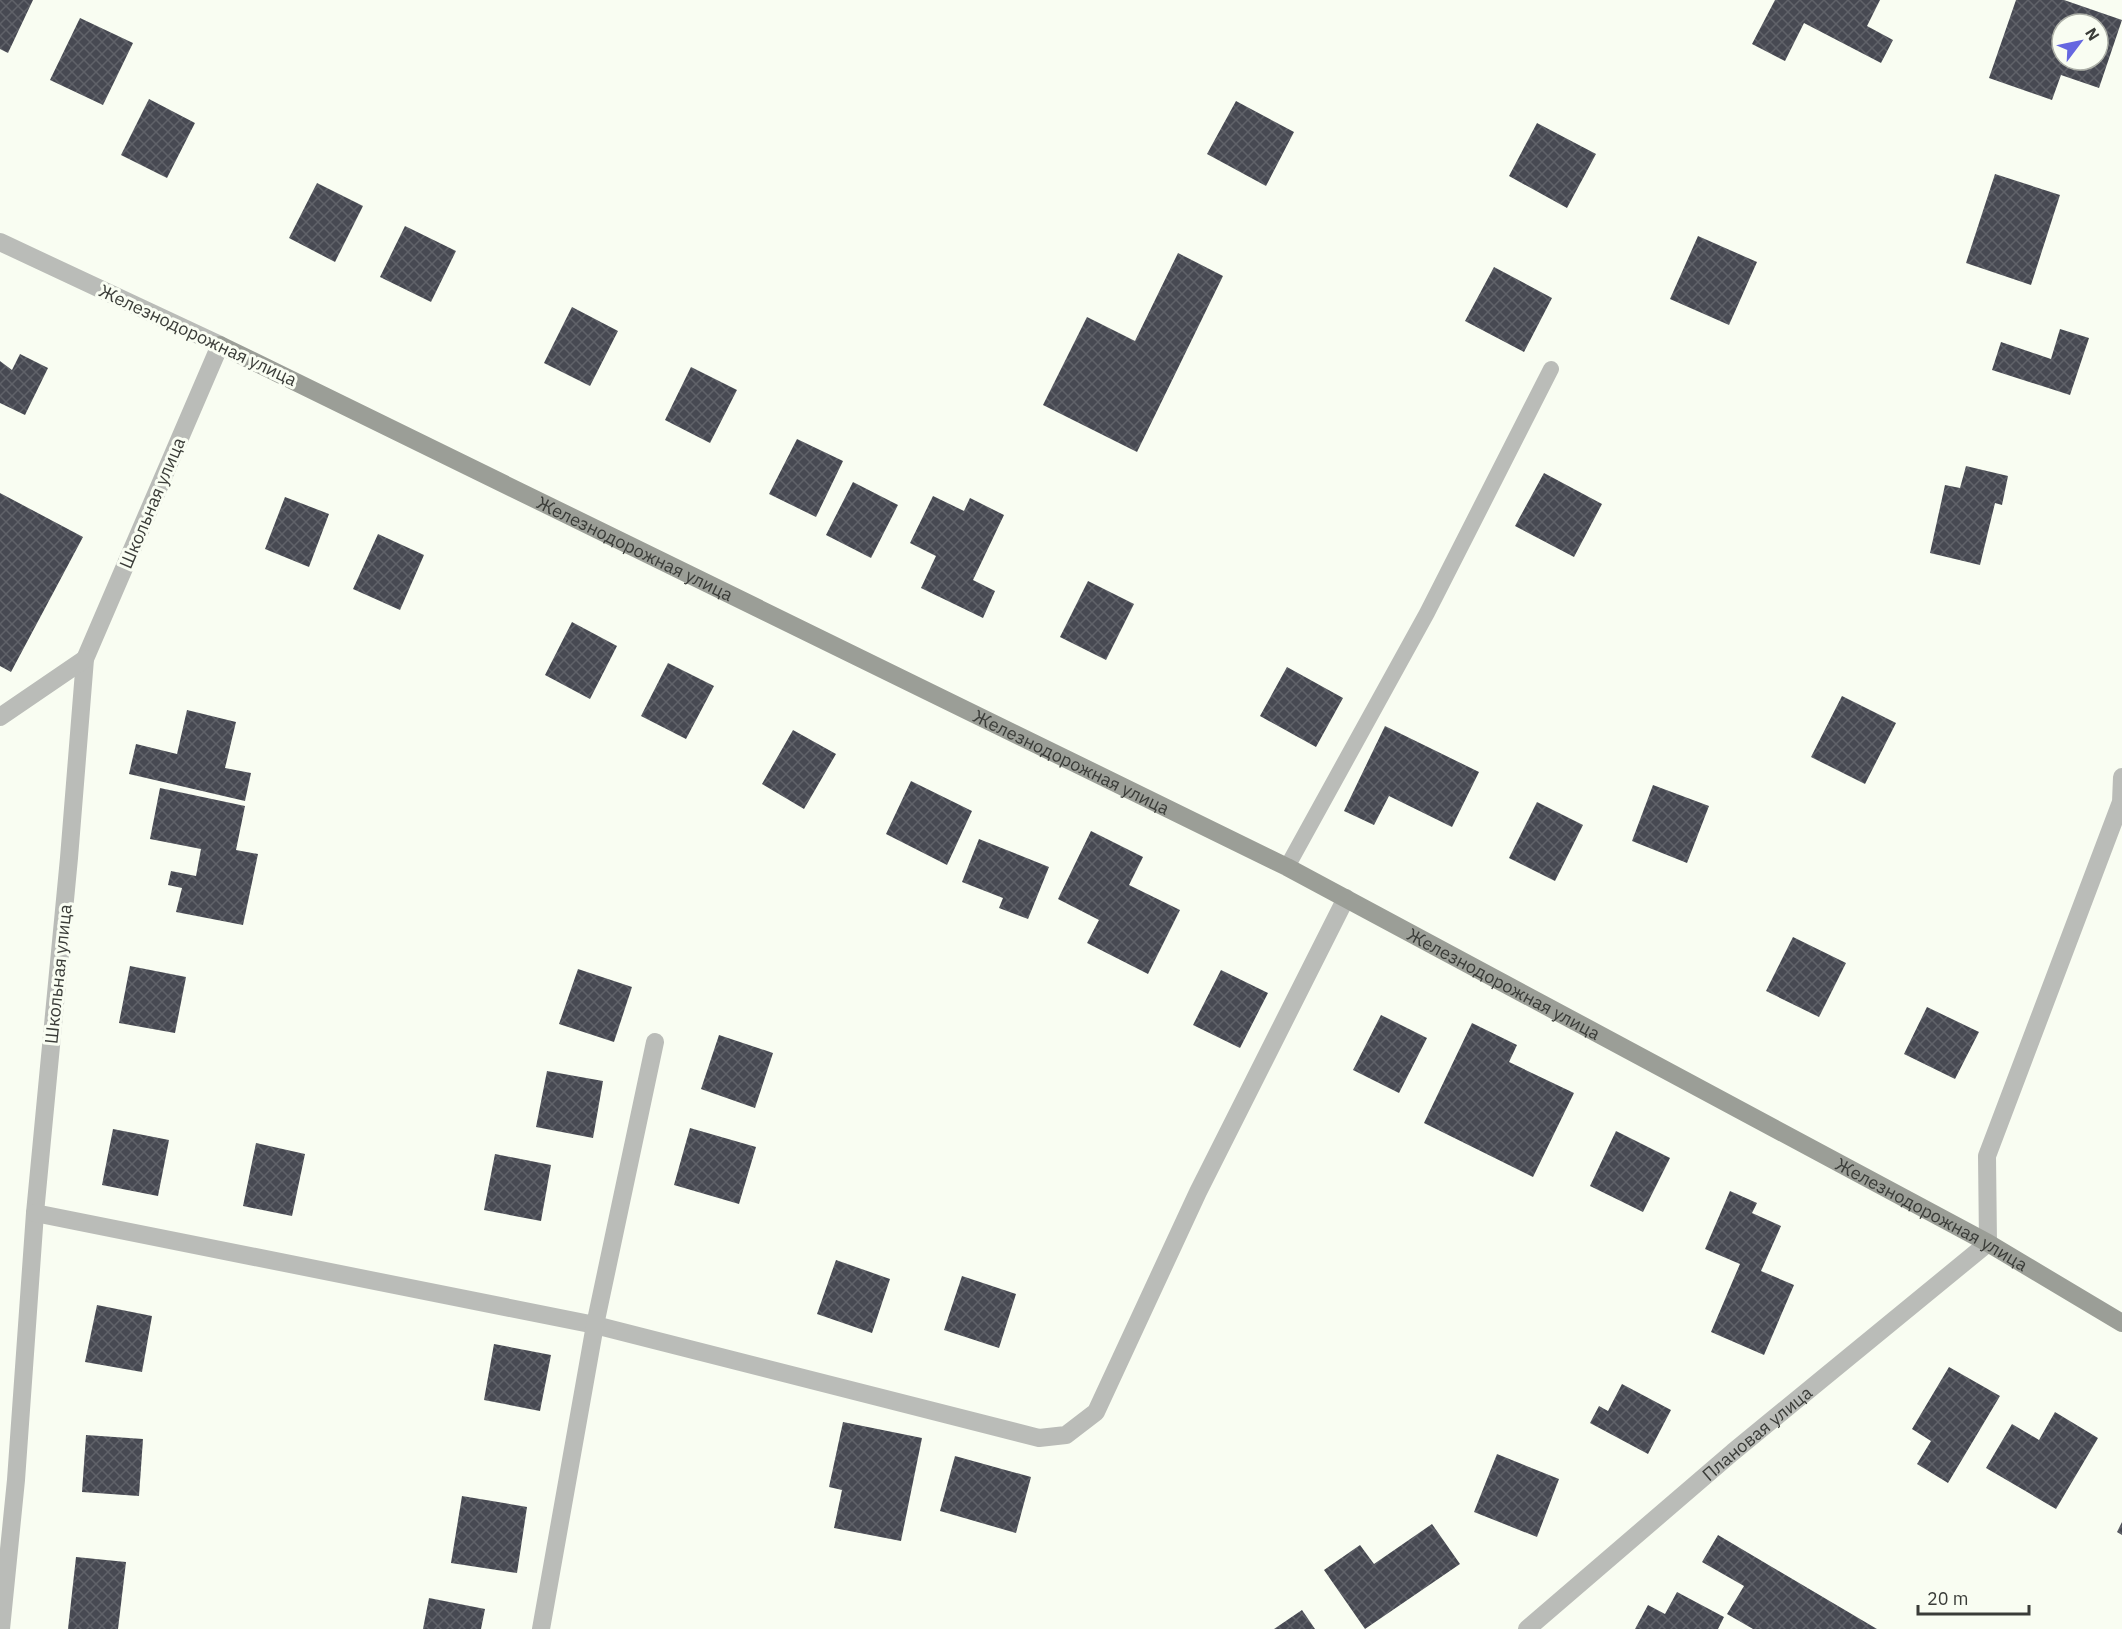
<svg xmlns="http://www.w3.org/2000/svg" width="2122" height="1629" viewBox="0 0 2122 1629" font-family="'IBM Plex Sans',sans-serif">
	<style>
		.building { fill: url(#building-cross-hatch); fill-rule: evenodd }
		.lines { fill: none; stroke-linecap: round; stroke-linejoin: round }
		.lane { stroke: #babcb8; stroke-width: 16 }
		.street { stroke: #babcb8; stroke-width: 18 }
		.secondary { stroke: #9b9e97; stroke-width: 18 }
		.labels { text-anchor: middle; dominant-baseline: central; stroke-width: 6; stroke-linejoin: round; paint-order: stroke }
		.street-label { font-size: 18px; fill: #3a3c38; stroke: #f9fdf2 }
	</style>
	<defs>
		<pattern id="building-cross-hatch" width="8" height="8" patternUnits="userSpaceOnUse" patternTransform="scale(1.5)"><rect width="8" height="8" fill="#474952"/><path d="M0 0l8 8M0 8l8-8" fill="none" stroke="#606269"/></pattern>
	</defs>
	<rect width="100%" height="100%" fill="#f9fdf2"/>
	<!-- building -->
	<path class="building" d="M0,0h33l-25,53 -8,-4z
		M1775,0h105l-13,26 26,14 -12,23 -77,-40 -19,38 -33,-17z
		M2016,0h48l58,20 -23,68 -38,-13 -9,25 -63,-22zM2062,24h36v36h-36z
		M80,18l53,25 -30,62 -53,-25z
		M149,99l46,24 -28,55 -46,-23z
		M1236,101l58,31 -28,54 -59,-32z
		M1537,123l59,31 -29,54 -58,-32z
		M1995,174l65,21 -29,90 -65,-22z
		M317,183l46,23 -28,56 -46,-24z
		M405,226l51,25 -25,51 -51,-25z
		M1698,236l59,26 -28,63 -59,-26z
		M1178,253l45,23 -86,176 -94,-47 44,-88 48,24z
		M1494,267l58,31 -28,54 -59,-31z
		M572,307l46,24 -28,55 -46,-23z
		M2060,329l29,9 -19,57 -78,-25 9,-28 50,17z
		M20,354l28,14 -23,47 -25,-12v-42l12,9z
		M691,367l46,23 -27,53 -45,-23z
		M797,439l46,22 -27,56 -47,-23z
		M1966,466l42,10 -6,29 -7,-2 -15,62 -50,-12 15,-68 15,3z
		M1544,473l58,31 -28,53 -59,-31z
		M853,482l45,23 -27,53 -45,-23z
		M0,493l83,44 -72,135 -11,-6z
		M933,496l31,15 6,-13 34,17 -31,65 22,11 -12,27 -62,-30 15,-32 -26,-13z
		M285,497l44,17 -20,53 -44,-18z
		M378,534l46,21 -24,55 -47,-21z
		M1088,581l46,23 -28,56 -46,-23z
		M572,622l45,24 -27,53 -45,-24z
		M668,663l46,23 -28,53 -45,-23z
		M1287,667l56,31 -27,49 -56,-31z
		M1842,696l54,27 -31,61 -54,-27z
		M187,710l49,12 -11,46 26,5 -6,28 -116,-27 7,-30 41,10z
		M1385,726l94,46 -27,55 -63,-31 -15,29 -30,-14z
		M793,730l43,24 -32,55 -42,-25z
		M911,781l61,30 -25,54 -61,-31z
		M1653,785l56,21 -22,57 -55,-22z
		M160,788l85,18 -9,44 22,4 -15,71 -67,-13 6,-24 -14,-3 3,-14 25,5 5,-27 -51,-10z
		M1537,802l46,23 -28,56 -46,-23z
		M1091,831l52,26 -14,28 51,25 -32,64 -61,-31 12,-23 -41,-21z
		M979,839l70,28 -21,52 -29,-11 4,-10 -41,-16z
		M1793,937l53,26 -27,54 -53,-26z
		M130,966l56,11 -11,56 -56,-10z
		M578,969l54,18 -18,55 -55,-18z
		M1221,970l47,23 -28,55 -47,-23z
		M1927,1007l52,25 -24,47 -51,-25z
		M1381,1015l46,23 -28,55 -46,-23z
		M1472,1023l45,22 -8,17 65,31 -41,84 -109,-54z
		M719,1035l54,18 -18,55 -54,-19z
		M547,1071l56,10 -10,57 -57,-11z
		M690,1128l66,19 -17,57 -65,-19z
		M113,1129l56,11 -11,56 -56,-11z
		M1616,1131l54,27 -27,54 -53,-26z
		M256,1143l49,11 -13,62 -49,-10z
		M495,1154l56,11 -10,56 -57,-11z
		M1730,1191l27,12 -5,10 29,13 -20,45 33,14 -30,70 -53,-23 29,-68 -35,-15z
		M836,1260l54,19 -18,54 -55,-19z
		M962,1276l54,18 -17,54 -55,-18z
		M97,1305l55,11 -10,56 -57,-10z
		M494,1344l57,11 -11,56 -56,-11z
		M1949,1367l51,29 -52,87 -31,-19 14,-23 -19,-12z
		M1622,1384l49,26 -23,44 -58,-31 9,-17 9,5z
		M2055,1412l43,26 -42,71 -70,-41 26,-44 27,16z
		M843,1422l79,16 -21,103 -67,-13 8,-38 -13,-3z
		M86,1435l57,4 -4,57 -57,-4z
		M1497,1454l62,25 -22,58 -63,-25z
		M955,1456l76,21 -15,56 -76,-22z
		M462,1496l65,11 -10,66 -66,-10z
		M2122,1522v13l-5,-3z
		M1432,1524l28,40 -95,65 -41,-59 36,-25 14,19z
		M1718,1535l159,94h-124l-26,-15 17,-28 -42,-24z
		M76,1557l50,5 -8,67h-50z
		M1677,1592l47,25 -6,12h-83l13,-24 17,9z
		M429,1598l56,11 -4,20h-58z
		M1302,1610l13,19h-41z"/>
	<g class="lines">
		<!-- lane -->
		<path class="lane" d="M1287,867l140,-254 124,-244"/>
		<!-- street -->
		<g class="street">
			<path d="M0,242l220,103 -135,314 -16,199 -34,355 -19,267 -15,149"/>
			<path d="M0,717l85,-58"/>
			<path d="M35,1213l560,112 444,113 27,-3 30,-23 102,-220 148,-294"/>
			<path d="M541,1629l54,-304 60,-283"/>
			<path id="s1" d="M1527,1629l206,-177 255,-209 -1,-87 134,-354 1,-25"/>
		</g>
		<!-- secondary -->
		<path class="secondary" id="s2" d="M220,345l1067,522 701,376 134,80"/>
	</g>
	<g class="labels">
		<!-- street labels -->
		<g class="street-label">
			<text transform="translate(198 335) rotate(25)">Железнодорожная улица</text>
			<text transform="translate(152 503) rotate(-67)">Школьная улица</text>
			<text stroke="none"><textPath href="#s2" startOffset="462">Железнодорожная улица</textPath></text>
			<text stroke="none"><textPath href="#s2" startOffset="948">Железнодорожная улица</textPath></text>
			<text transform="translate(58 974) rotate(-84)">Школьная улица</text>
			<text stroke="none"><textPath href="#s2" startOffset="1434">Железнодорожная улица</textPath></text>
			<text stroke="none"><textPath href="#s2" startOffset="1920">Железнодорожная улица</textPath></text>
			<text stroke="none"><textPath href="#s1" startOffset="302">Плановая улица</textPath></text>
		</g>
	</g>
	<!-- north arrow -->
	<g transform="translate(2080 42) rotate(58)"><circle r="28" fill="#f9fdf2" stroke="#adb0a8" stroke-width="1.5"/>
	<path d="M0-4.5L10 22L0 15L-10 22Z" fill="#6567e0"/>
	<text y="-9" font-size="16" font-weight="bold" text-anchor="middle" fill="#3a3c38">N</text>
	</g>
	<!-- scale -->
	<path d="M1918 1605v9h111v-9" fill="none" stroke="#3a3c38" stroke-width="3"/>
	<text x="1927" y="1605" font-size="18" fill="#3a3c38" stroke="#f9fdf2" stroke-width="4.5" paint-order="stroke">20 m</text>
</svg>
